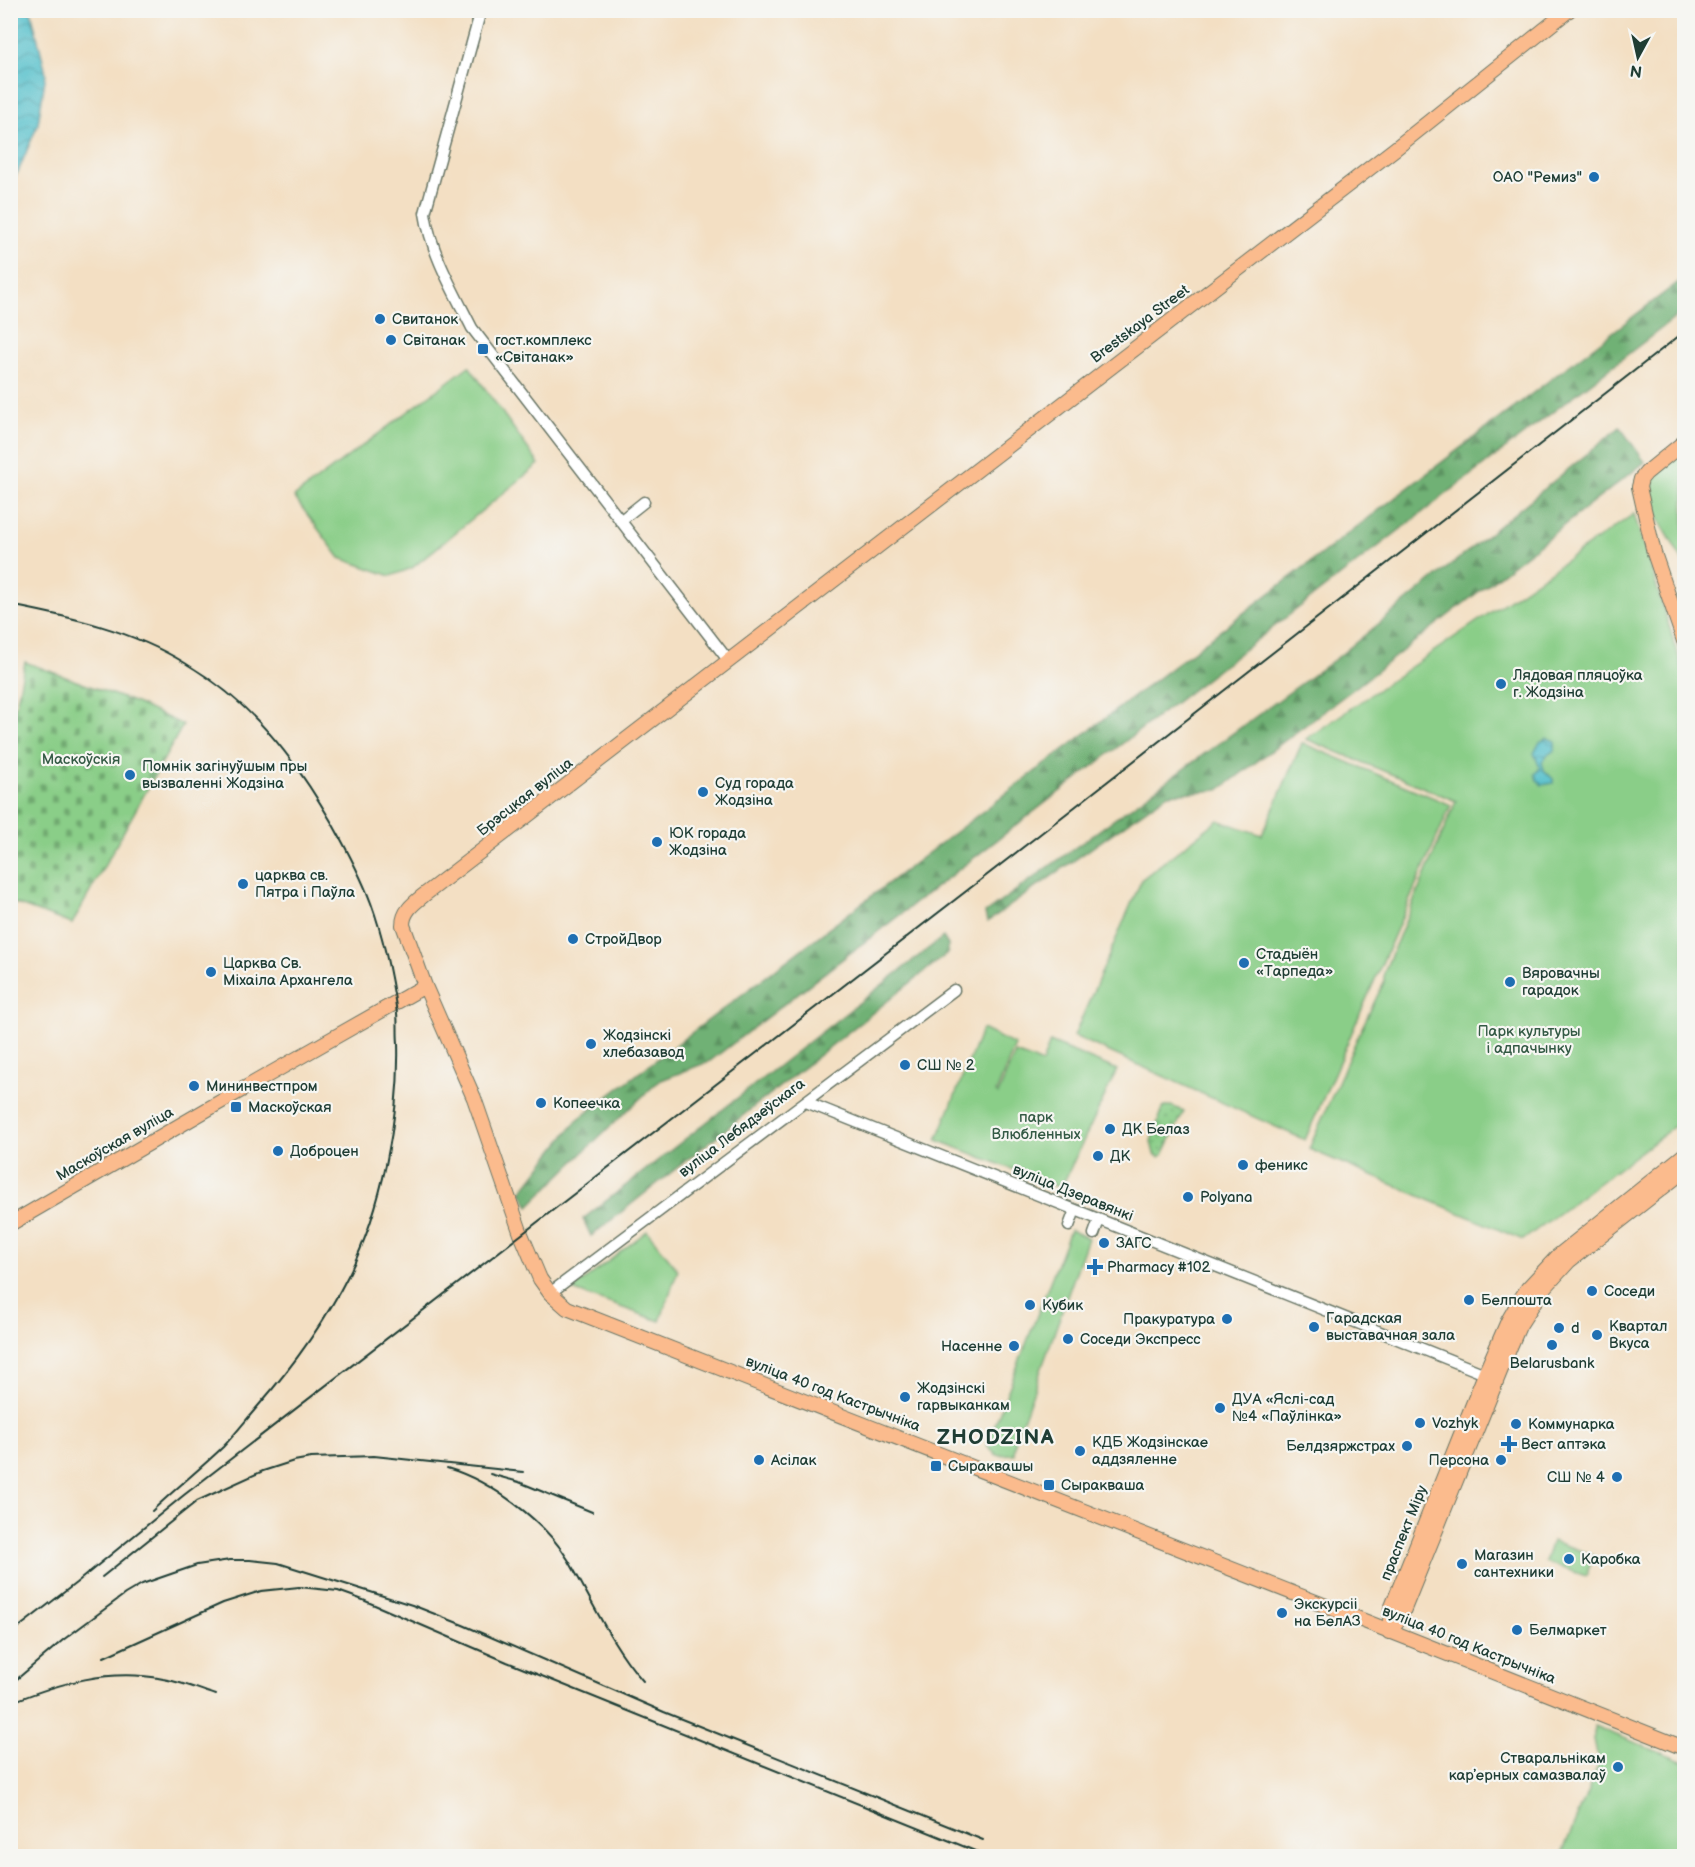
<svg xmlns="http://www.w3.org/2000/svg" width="1695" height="1867" viewBox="0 0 1695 1867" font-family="'Balsamiq Sans',sans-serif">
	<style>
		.grass { fill: url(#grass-dots); stroke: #54865e; stroke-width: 1.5 }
		.forest { fill: url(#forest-firs); stroke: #477754; stroke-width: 1.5 }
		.cemetery { fill: url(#cemetery-stones); stroke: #54865e; stroke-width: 1.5 }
		.green { fill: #8ace88; stroke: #54865e; stroke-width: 1.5 }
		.water { fill: url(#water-waves); stroke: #387e80; stroke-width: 1.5 }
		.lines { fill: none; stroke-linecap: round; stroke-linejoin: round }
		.minor-casing { stroke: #697666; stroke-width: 13 }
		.major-casing { stroke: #697666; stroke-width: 16 }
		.minor { stroke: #fff; stroke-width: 10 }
		.major { stroke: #fbbb8d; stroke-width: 14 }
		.rail { stroke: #1f3d34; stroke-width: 2 }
		.poi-dot { fill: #1f6fb2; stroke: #f6f6f2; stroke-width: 2 }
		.labels { text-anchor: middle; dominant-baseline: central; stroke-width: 4.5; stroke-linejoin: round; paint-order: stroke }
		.poi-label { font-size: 15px; fill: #1f3d34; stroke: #f6f6f2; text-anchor: start }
		.street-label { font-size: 15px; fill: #1f3d34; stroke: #f6f6f2 }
		.park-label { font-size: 15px; fill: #345a45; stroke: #f6f6f2 }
		.district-label { font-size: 21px; font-weight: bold; letter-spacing: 1.5px; fill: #1f3d34; stroke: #f6f6f2 }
	</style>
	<defs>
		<pattern id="grass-dots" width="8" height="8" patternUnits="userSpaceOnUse" patternTransform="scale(1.5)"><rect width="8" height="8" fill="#8ace88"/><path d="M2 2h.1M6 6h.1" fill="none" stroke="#70a870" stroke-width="1.8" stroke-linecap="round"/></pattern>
		<pattern id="forest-firs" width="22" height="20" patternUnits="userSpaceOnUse" patternTransform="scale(1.5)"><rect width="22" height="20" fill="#6fb174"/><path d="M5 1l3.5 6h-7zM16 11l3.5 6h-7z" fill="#5b9160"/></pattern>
		<pattern id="cemetery-stones" width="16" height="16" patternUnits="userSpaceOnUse" patternTransform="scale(1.5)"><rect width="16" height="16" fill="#8ace88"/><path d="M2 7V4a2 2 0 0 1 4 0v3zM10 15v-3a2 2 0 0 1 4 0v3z" fill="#70a870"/></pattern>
		<pattern id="water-waves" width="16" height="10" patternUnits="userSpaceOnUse" patternTransform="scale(1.5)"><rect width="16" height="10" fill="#52bfcb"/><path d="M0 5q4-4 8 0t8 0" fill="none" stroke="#439ca6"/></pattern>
	</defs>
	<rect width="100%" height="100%" fill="#f6f6f2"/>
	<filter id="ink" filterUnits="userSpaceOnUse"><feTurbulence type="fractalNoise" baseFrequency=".0167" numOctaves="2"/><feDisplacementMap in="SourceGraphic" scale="12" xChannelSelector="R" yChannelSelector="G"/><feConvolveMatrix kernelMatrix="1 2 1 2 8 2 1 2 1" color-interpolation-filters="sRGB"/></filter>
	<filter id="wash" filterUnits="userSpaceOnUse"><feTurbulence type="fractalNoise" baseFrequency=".008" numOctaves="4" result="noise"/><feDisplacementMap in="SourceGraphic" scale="24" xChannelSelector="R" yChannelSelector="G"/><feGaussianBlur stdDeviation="1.35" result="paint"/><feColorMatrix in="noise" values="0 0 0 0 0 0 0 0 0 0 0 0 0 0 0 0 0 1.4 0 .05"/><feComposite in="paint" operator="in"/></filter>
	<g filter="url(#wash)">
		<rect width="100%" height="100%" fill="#f3dfc3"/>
		<!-- grass -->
		<path class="grass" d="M1167,1106h4l13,5 -21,44 -4,2 -5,-3 -3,-13 12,-33z"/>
		<!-- forest -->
		<path class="forest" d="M1684,278v33l-974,750 -51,20 -60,56 -70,69 -8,-14 56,-72z
			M1620,427l25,35 -285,222 -141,106 -51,4 -181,128 -2,-9 353,-256z
			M943,937l5,8v8l-357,283 -8,-17z"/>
		<!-- cemetery -->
		<path class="cemetery" d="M25,662l111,41 47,22 -111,199 -61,-22v-173z"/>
		<!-- green -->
		<path class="green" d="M469,366l70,98 -127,104 -21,8 -51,-18 -46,-61z
			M1684,446v117l-40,-69 6,-22z
			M1634,514l50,160v445l-161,121 -214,-91 49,-113 26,-54v-10l72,-171 -150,-62z
			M1302,743l149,62 -146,335 -231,-104 68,-157 76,-59 44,15z
			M982,1029l33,16 -19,48 2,1 17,-41 27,10 8,-21 67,28 -56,118 -124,-48z
			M1070,1230l18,8 -63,177 -9,19 -2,20 -17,1 -10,-10z
			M647,1231l31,39 -18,51 -88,-31z
			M1552,1541l42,14 -8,21 -41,-14z
			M1594,1726l90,36v94h-123l38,-92 -5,-25z"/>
		<!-- water -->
		<path class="water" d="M11,10l20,1 15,62 -8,51 -20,48 -7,10z
			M1547,738l8,3v9l-9,6 -4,6 2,8 9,9v4l-11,2 -5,-5 -2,-6 5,-6 -6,-15 6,-11z"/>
	</g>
	<g filter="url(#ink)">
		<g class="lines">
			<defs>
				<path id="minor" d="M481,10l-56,203c6,40 29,79 47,115l256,332
					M620,521l24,-19
					M806,1102l684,274
					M1069,1226l6,-16
					M1094,1234l5,-14
					M550,1293l404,-303"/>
				<path id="major" d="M1569,10l-173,138 -972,747c-10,8 -21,16 -21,30l22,61 49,112 47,136 19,45 10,14 17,15 848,333 269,107
					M1684,442l-38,31 -5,6 -2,8 15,66 30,88
					M10,1224l198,-115 217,-123
					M1391,1630l11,-16 108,-267 9,-21 21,-33 29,-32 115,-90
					M1389,1632l2,-23 94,-235 23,-53 12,-21 8,-12 30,-32 126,-101"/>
			</defs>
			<!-- minor casing -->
			<use href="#minor" class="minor-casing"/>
			<!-- major casing -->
			<use href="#major" class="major-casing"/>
			<!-- minor -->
			<use href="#minor" class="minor"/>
			<!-- major -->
			<use href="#major" class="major"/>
			<!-- rail -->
			<path class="rail" d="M10,605c61,12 121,25 175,58 67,40 108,93 147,160 14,25 29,53 39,80 12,33 21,76 26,110 1,10 0,20 1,30 2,73 -16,166 -49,231 -24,48 -56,92 -91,132 -12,14 -23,28 -35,41 -23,22 -48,42 -71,64
				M447,1468c44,13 98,53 122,93 23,40 43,85 74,120
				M490,1474l29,8 73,30
				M102,1577l95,-76 66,-30 31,-10 17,-3 63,-2 149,16
				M10,1634l66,-51 108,-88 851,-657 649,-506
				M104,1657l119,-54 22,-7 16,-5 38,-4 39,4 25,9 144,62 473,191
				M10,1685l53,-45 62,-46 17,-10 55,-19 33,-5h20l28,3 134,42 51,20 201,87 319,128
				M10,1703c49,-20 100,-35 153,-24 18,3 35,10 53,16"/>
		</g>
	</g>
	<!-- markers -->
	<g class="poi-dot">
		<circle cx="1594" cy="177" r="6"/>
		<circle cx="380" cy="319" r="6"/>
		<circle cx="391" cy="340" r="6"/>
		<rect x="477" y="343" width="12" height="12" rx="3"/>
		<circle cx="1501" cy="684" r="6"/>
		<circle cx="130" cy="775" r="6"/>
		<circle cx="703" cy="792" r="6"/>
		<circle cx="657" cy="842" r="6"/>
		<circle cx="243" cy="884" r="6"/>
		<circle cx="573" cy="939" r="6"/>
		<circle cx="1244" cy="963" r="6"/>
		<circle cx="211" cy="972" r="6"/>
		<circle cx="1510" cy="982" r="6"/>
		<circle cx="591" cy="1044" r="6"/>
		<circle cx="905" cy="1065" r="6"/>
		<circle cx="194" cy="1086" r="6"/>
		<circle cx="541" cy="1103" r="6"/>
		<rect x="230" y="1101" width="12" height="12" rx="3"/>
		<circle cx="1110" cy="1129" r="6"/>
		<circle cx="278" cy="1151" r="6"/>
		<circle cx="1098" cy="1156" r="6"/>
		<circle cx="1243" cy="1165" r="6"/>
		<circle cx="1188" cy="1197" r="6"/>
		<circle cx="1104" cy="1243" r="6"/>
		<path d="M1092 1258h6v6h6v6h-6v6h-6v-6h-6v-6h6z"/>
		<circle cx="1592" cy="1291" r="6"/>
		<circle cx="1469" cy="1300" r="6"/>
		<circle cx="1030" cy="1305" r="6"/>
		<circle cx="1227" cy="1319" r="6"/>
		<circle cx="1314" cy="1327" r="6"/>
		<circle cx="1559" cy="1328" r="6"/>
		<circle cx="1597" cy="1335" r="6"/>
		<circle cx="1068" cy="1339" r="6"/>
		<circle cx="1552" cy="1345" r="6"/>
		<circle cx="1014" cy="1346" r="6"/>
		<circle cx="905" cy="1397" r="6"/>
		<circle cx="1220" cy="1408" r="6"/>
		<circle cx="1420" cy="1423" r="6"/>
		<circle cx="1516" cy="1424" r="6"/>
		<path d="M1506 1435h6v6h6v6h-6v6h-6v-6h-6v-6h6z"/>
		<circle cx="1407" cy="1446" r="6"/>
		<circle cx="1080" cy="1451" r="6"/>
		<circle cx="759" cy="1460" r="6"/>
		<circle cx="1501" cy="1460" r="6"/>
		<rect x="930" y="1460" width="12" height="12" rx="3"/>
		<circle cx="1617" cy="1477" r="6"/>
		<rect x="1043" y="1479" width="12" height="12" rx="3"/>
		<circle cx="1569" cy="1559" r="6"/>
		<circle cx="1462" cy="1564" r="6"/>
		<circle cx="1282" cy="1613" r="6"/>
		<circle cx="1517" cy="1630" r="6"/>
		<circle cx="1618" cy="1767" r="6"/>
	</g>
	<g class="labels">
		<!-- poi labels -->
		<g class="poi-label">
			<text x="1582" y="177" text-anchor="end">ОАО "Ремиз"</text>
			<text x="392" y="319">Свитанок</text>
			<text x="403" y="340">Світанак</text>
			<text x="495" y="340">гост.комплекс<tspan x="495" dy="17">«Світанак»</tspan></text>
			<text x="1513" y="675">Лядовая пляцоўка<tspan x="1513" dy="17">г. Жодзіна</tspan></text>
			<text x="142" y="766">Помнік загінуўшым пры<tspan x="142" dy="17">вызваленні Жодзіна</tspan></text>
			<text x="715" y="783">Суд горада<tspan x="715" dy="17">Жодзіна</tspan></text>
			<text x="669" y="833">ЮК горада<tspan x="669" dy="17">Жодзіна</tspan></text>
			<text x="255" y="875">царква св.<tspan x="255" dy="17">Пятра і Паўла</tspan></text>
			<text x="585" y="939">СтройДвор</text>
			<text x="1256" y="954">Стадыён<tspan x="1256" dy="17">«Тарпеда»</tspan></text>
			<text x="223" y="963">Царква Св.<tspan x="223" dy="17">Міхаіла Архангела</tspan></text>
			<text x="1522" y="973">Вяровачны<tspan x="1522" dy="17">гарадок</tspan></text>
			<text x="603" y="1035">Жодзінскі<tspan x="603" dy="17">хлебазавод</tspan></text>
			<text x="917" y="1065">СШ № 2</text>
			<text x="206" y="1086">Мининвестпром</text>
			<text x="553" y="1103">Копеечка</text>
			<text x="248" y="1107">Маскоўская</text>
			<text x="1122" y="1129">ДК Белаз</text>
			<text x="290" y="1151">Доброцен</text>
			<text x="1110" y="1156">ДК</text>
			<text x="1255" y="1165">феникс</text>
			<text x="1200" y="1197">Polyana</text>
			<text x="1116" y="1243">ЗАГС</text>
			<text x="1107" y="1267">Pharmacy #102</text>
			<text x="1604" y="1291">Соседи</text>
			<text x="1481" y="1300">Белпошта</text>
			<text x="1042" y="1305">Кубик</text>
			<text x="1326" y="1318">Гарадская<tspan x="1326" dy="17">выставачная зала</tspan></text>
			<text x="1215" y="1319" text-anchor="end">Пракуратура</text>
			<text x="1609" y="1326">Квартал<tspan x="1609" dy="17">Вкуса</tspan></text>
			<text x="1571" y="1328">d</text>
			<text x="1080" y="1339">Соседи Экспресс</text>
			<text x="1002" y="1346" text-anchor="end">Насенне</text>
			<text x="1552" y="1363" text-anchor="middle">Belarusbank</text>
			<text x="917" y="1388">Жодзінскі<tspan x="917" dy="17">гарвыканкам</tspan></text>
			<text x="1232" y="1399">ДУА «Яслі-сад<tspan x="1232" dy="17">№4 «Паўлінка»</tspan></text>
			<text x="1432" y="1423">Vozhyk</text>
			<text x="1528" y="1424">Коммунарка</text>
			<text x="1092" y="1442">КДБ Жодзінскае<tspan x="1092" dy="17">аддзяленне</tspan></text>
			<text x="1521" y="1444">Вест аптэка</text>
			<text x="1395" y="1446" text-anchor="end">Белдзяржстрах</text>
			<text x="771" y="1460">Асілак</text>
			<text x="1489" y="1460" text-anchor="end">Персона</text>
			<text x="948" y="1466">Сыраквашы</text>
			<text x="1605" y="1477" text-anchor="end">СШ № 4</text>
			<text x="1061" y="1485">Сыракваша</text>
			<text x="1474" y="1555">Магазин<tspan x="1474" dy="17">сантехники</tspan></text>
			<text x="1581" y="1559">Каробка</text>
			<text x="1294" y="1604">Экскурсіі<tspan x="1294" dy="17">на БелАЗ</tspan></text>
			<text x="1529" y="1630">Белмаркет</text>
			<text x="1606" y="1758" text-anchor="end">Стваральнікам<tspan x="1606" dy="17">карʼерных самазвалаў</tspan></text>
		</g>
		<!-- street labels -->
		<g class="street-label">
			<text transform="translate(1140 324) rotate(-37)">Brestskaya Street</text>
			<text transform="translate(525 797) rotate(-38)">Брэсцкая вуліца</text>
			<text transform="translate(742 1128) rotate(-37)">вуліца Лебядзеўскага</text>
			<text transform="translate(115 1144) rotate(-30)">Маскоўская вуліца</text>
			<text transform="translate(1073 1193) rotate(22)">вуліца Дзеравянкі</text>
			<text transform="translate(833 1394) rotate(21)">вуліца 40 год Кастрычніка</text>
			<text transform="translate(1404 1533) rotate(-68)">праспект Міру</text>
			<text transform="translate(1469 1645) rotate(22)">вуліца 40 год Кастрычніка</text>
		</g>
		<!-- park labels -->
		<g class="park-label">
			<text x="81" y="759">Маскоўскія</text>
			<text x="1529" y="1031">Парк культуры<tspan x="1529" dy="17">і адпачынку</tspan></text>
			<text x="1036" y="1117">парк<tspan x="1036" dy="17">Влюбленных</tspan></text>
		</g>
		<!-- district labels -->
		<g class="district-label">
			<text x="996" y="1437">ZHODZINA</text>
		</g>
	</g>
	<!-- margin -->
	<rect width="1695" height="1867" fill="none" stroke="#f6f6f2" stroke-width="36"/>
	<!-- north arrow -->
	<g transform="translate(1638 57) rotate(188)" stroke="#f6f6f2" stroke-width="4.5" paint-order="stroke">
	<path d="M0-4.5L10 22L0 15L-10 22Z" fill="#1f3d34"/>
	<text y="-9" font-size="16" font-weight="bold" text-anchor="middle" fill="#1f3d34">N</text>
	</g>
</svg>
